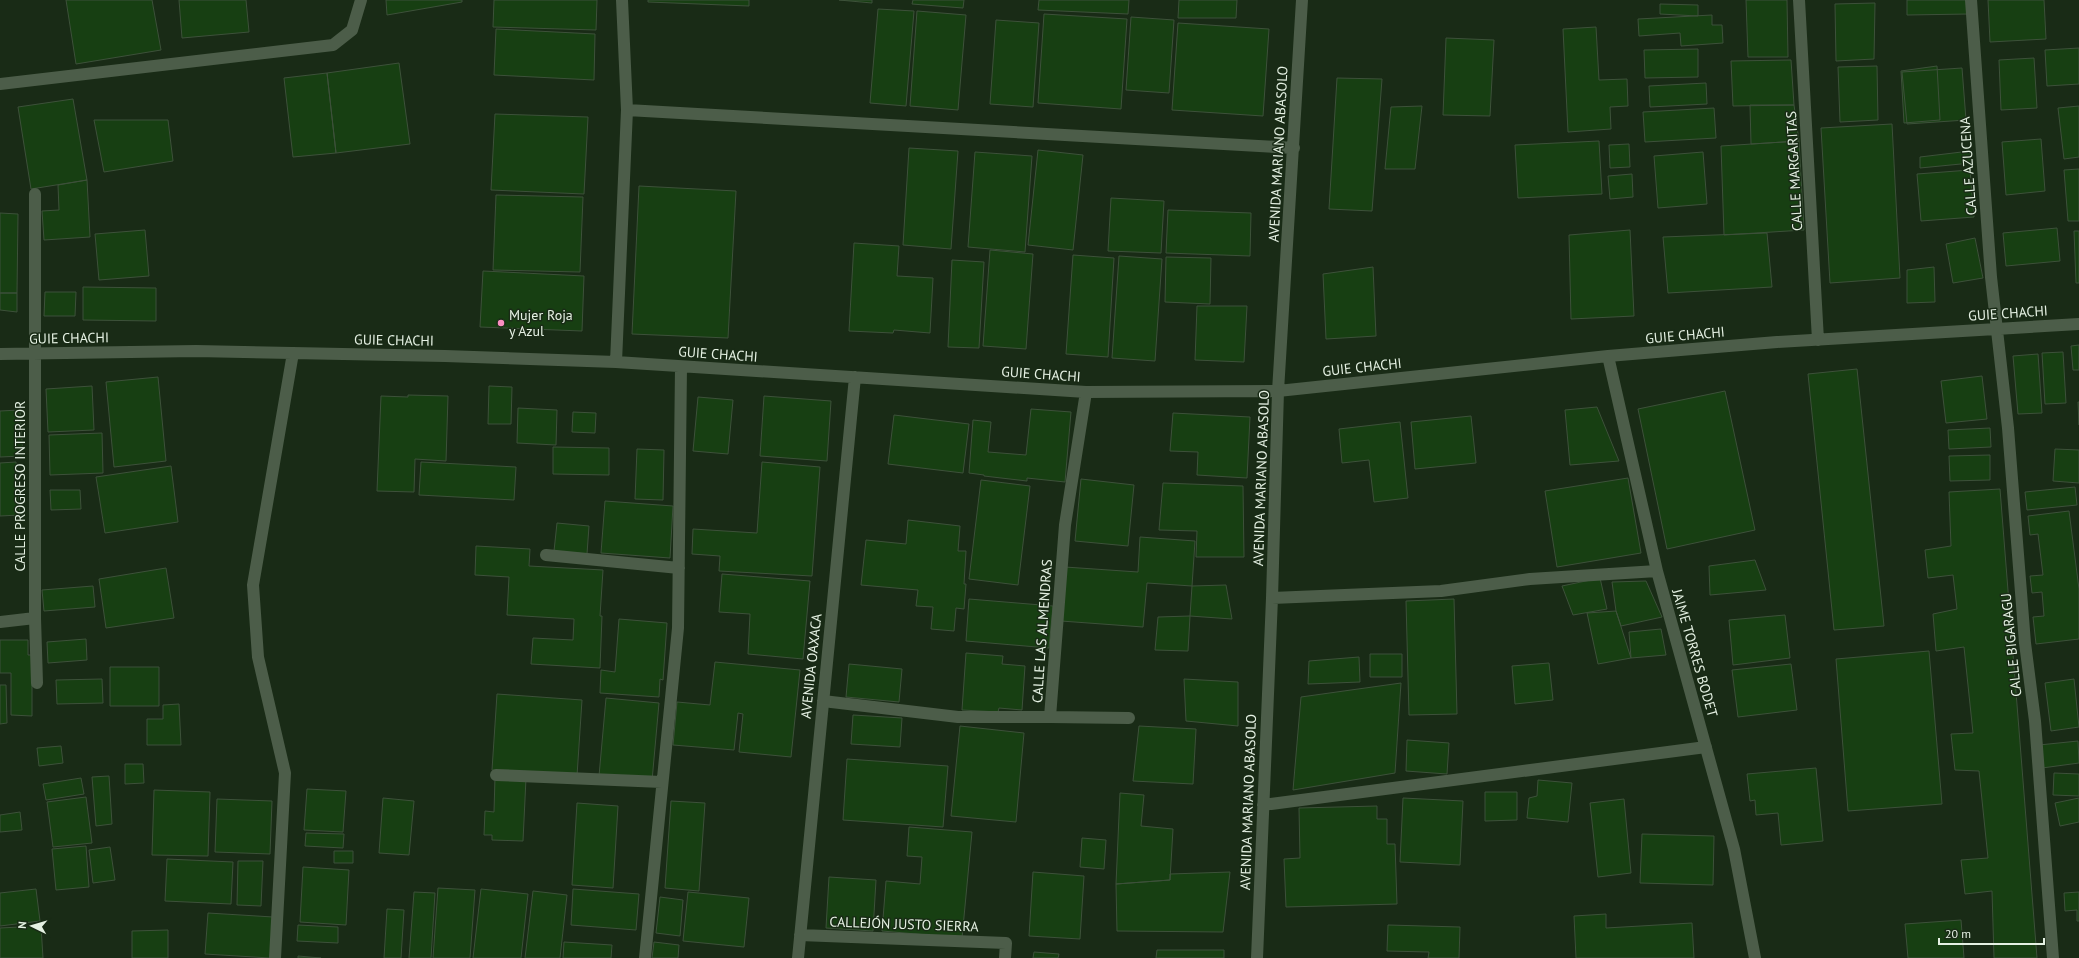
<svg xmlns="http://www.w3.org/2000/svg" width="2079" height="958" viewBox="0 0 2079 958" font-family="'PT Sans',sans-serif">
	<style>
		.building { fill: #173f12; stroke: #3d513a }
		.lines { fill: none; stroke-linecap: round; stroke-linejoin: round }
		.minor { stroke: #4c5d49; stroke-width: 12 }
		.poi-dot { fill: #fc8fc2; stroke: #192b16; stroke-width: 1.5 }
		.labels { text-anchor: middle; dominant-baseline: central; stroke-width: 3; stroke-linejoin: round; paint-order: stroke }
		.street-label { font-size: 14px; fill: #e5f1e3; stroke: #192b16 }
		.poi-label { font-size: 14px; fill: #e5f1e3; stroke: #192b16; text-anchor: start }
	</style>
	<rect width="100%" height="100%" fill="#192b16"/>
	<!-- building -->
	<path class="building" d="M66,0h86l9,50 -85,14z
		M179,0h67l3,32 -67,6z
		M386,0h76v2l-75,13z
		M494,0h103l-1,30 -103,-3z
		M648,0h101v6l-101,-4z
		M839,0h33v3z
		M913,0h51l-1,8 -51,-4z
		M1039,0h90l-1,14 -90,-4z
		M1179,0h58l-1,18h-58z
		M1746,0h41l1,57h-40z
		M1907,0h61l1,14 -62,1z
		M1988,0h56l2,39 -56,3z
		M1875,3l-1,56 -38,2 -1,-57z
		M1660,4l38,1v11l-38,-2z
		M878,9l36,2 -8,95 -36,-3z
		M917,11l49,4 -8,95 -48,-4z
		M1044,14l83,5 -6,90 -83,-6z
		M1712,15v10h10l1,18 -42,3 -1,-13 -41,3 -1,-17z
		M1131,17l43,3 -5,73 -43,-3z
		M996,20l43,3 -6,84 -43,-3z
		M1178,23l91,6 -6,87 -91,-6z
		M1596,27l3,53 28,-1 1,27 -18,1 1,22 -43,3 -5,-103z
		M496,29l99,5 -1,46 -100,-5z
		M1446,38l48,2 -4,76 -47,-1z
		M2079,48v36l-32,2 -2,-36z
		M1698,49v28l-53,1 -1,-28z
		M2034,58l3,50 -36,2 -2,-50z
		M1791,60l3,45 -61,1 -2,-45z
		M399,63l11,81 -74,9 -9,-80z
		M1877,66l1,54 -38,2 -2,-55z
		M1937,66l3,54 -36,3 -3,-52z
		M1962,68l4,52 -59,4 -5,-52z
		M327,73l9,80 -43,4 -9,-79z
		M1337,78l45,1 -10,132 -43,-2z
		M1706,83l1,21 -57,3 -1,-21z
		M73,99l14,81 -56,9 -13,-82z
		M1750,105h44l5,36 -48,3z
		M1422,106l-7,63h-30l6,-62z
		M2079,106v51l-15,2 -6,-51z
		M1714,108l2,30 -71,4 -2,-30z
		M495,114l93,3 -4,77 -93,-4z
		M94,120h74l5,41 -69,11z
		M1892,124l8,154 -70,5 -9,-155z
		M2041,139l4,52 -39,4 -4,-53z
		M1599,141l3,53 -84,4 -3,-53z
		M1799,141l5,89 -80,5 -3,-89z
		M1629,144l1,23 -20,1 -1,-23z
		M909,148l49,3 -7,98 -48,-4z
		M1038,150l45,5 -10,95 -45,-5z
		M1970,151l1,12 -51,5v-11z
		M975,152l57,4 -7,96 -57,-5z
		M1703,152l4,52 -49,4 -4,-52z
		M2079,169v52h-11l-4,-51z
		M1970,170l4,47 -53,4 -4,-47z
		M1632,174l1,23 -23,2 -2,-23z
		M87,180l3,57 -46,3 -2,-29 17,-1 -1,-25z
		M639,186l97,5 -8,147 -96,-4z
		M496,195l87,2 -3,75 -87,-2z
		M1111,198l53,3 -3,52 -53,-2z
		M1168,210l83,3 -1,43 -84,-3z
		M0,213l18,1 -1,79h-17z
		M2057,228l3,33 -54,5 -3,-33z
		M145,230l4,46 -50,4 -4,-46z
		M1630,230l4,86 -63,3 -2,-84z
		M2074,231h5v52h-3z
		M1767,233l5,54 -104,6 -5,-56z
		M1975,238l8,40 -30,5 -7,-39z
		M854,243l45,3 -2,30 36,2 -3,55 -36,-3 -1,3 -44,-2z
		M990,250l43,4 -7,95 -43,-3z
		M1073,255l41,3 -6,99 -42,-3z
		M1119,256l43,3 -7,102 -43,-3z
		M1166,257l45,1 -1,46 -45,-2z
		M952,260l32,2 -5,86 -31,-1z
		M1373,267l3,69 -50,3 -3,-65z
		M1934,267l1,35 -28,1v-33z
		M483,271l101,5 -2,55 -102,-4z
		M83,287l73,1v33l-73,-1z
		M45,292h31l-1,24h-31z
		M0,293h17v19l-17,-2z
		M1197,306h50l-3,56 -49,-2z
		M2079,345v25h-6l-2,-24z
		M2063,352l3,51 -21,1 -3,-51z
		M2038,354l4,59 -24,1 -5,-58z
		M1857,369l27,257 -50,4 -26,-256z
		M1982,376l5,43 -41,4 -5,-42z
		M158,377l8,84 -52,6 -8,-85z
		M92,386l2,44 -46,2 -2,-43z
		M489,386l23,1 -1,37h-23z
		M1725,391l30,139 -88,19 -29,-140z
		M408,395l40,1 -2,65 -31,-2 -1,33 -37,-1 4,-95 27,1z
		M764,396l67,5 -4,60 -67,-5z
		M698,397l35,3 -5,54 -35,-3z
		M2078,402h1v23z
		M1597,407l22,54 -49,4 -5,-55z
		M518,408l39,2 -1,35 -39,-2z
		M1031,409l40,3 -6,70 -38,-4v3l-43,-5v-1l-15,-2 4,-53 18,2 -3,30 38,3z
		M20,410l3,46 -23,1v-46z
		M573,412l23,1 -1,20 -23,-1z
		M1173,413l77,4 -3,61 -50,-3 1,-23 -28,-1z
		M894,415l75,9 -6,49 -75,-9z
		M1471,416l5,47 -61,6 -4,-47z
		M1400,422l8,76 -34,4 -5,-42 -27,3 -3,-34z
		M1990,428l1,19 -42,2 -1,-19z
		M102,433l1,40 -53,2 -1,-40z
		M553,447l56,1v27l-56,-1z
		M637,449l27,1 -1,50 -28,-1z
		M2055,449l24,1v33l-26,-2z
		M1990,455v25l-40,1 -1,-25z
		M16,462l4,53 -20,1v-53z
		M421,462l95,5 -2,33 -95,-5z
		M762,462l58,5 -8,109 -93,-5 1,-15 -28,-2 1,-25 64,4z
		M171,466l7,56 -73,11 -9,-56z
		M1628,478l13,75 -84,14 -12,-76z
		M1081,479l53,6 -6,61 -53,-5z
		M981,480l49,6 -12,99 -49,-6z
		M1163,483l80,3 1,71h-48l1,-26 -38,-1z
		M2075,487l2,18 -50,5 -2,-18z
		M2000,489l37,469h-43l-2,-67 -27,3 -4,-34 27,-2 -9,-87 -24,-1 -4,-36 22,-1 -9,-86 -28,4 -3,-37 24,-5 -4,-34 -25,3 -3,-28 26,-4 -2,-54z
		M50,490h30l1,19 -30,1z
		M605,501l68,5 -3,52 -69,-5z
		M2069,511l10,78v50l-43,5 -3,-27 11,-1 -2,-24 -10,1 -2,-17 13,-1 -5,-41 -8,1 -2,-19z
		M908,520l52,6 -2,25h8l-2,33h2l-2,25 -8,-1 -2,23 -23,-2 2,-22 -17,-1 2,-16 -57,-5 5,-45 40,4z
		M557,523l32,3 -2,28 -33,-3z
		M1140,537l55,4 -3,45 -45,-3 -4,44 -82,-6 4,-54 73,5z
		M476,546l54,3 -1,17 74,4 -3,46h2l-2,52 -69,-4 2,-26 40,2 1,-21 -67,-4 2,-38 -34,-2z
		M1755,560l11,30 -56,5 -1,-29z
		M166,568l8,50 -68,10 -7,-49z
		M722,574l88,7 -7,78 -55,-5 2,-40 -31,-2z
		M1600,578l7,31 -34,6 -11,-29z
		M1646,581l16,36 -41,9 -5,-15 -4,-29z
		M1226,585l6,34 -42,-3 2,-30z
		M93,586l2,21 -51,4 -2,-21z
		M969,599l84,7 -4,42 -83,-7z
		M1454,599l3,115 -48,1 -3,-114z
		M1616,611l15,47 -33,6 -11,-51z
		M1785,615l5,43 -57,7 -4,-45z
		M1190,616l-2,35 -33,-1 3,-33z
		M619,619l48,4 -4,57 -3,-1 -1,18 -59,-4 1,-23 14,2z
		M1661,629l5,26 -35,3 -2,-26z
		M86,639l1,21 -39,3 -1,-21z
		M0,640h28v15h4v61l-21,-1v-42h-11z
		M1929,651l13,153 -94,7 -12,-152z
		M966,653l37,3 -1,8 23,2 -3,44 -23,-2 -1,4 -36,-2z
		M1370,654h32v23h-32z
		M1359,657l1,25 -52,2 1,-23z
		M715,662l85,8 -9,87 -52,-5 4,-38 -5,-1 -4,37 -61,-5 4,-43 33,3z
		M1549,663l4,37 -38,4 -3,-38z
		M849,664l53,5 -3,33 -53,-5z
		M1791,664l6,46 -59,7 -6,-47z
		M110,667h49v39h-49z
		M102,679l1,24 -46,1 -1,-24z
		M1184,679l54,3v44l-52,-5z
		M2074,679l5,48 -28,4 -6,-48z
		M1401,683l-6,90 -102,17 8,-93z
		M0,685h6l1,38 -7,1z
		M497,694l85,6 -5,76 -85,-6z
		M606,698l53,5 -7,78 -53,-5z
		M179,704l2,41h-34v-26h16v-14z
		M853,715l49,3 -2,29 -49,-3z
		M960,726l64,7 -8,89 -65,-6z
		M1139,726l57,3 -3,55 -60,-3z
		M1407,740l42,3 -2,31 -41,-3z
		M2078,741l1,22 -37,5 -3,-23z
		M61,746l2,17 -24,3 -2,-18z
		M847,759l101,7 -5,61 -100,-7z
		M125,764h18l1,19 -19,1z
		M1816,768l7,73 -42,4 -3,-32 -22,2 -1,-15 -5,1 -3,-27z
		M2054,773l25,1v22l-26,-1z
		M109,776l3,48 -16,2 -4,-49z
		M495,777l31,1 -3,63 -31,-1v-5h-8l1,-24 9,1z
		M81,778l3,16 -38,6 -3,-16z
		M1538,780l34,3 -4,39 -41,-4 2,-20 8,-2z
		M307,789l39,2 -3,41 -39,-2z
		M154,790l56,2 -2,64 -56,-1z
		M1485,792h32v28l-32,1z
		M1120,793l24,2 -3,31 32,3 -3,51 -54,4z
		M86,797l6,46 -39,4 -6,-45z
		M383,798l31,3 -5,54 -30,-2z
		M1403,798l60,3 -3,64 -60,-3z
		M2079,798v24l-19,4 -5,-23z
		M217,799l55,2 -2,53 -55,-2z
		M1624,799l7,74 -33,4 -8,-74z
		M671,801l34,2 -6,88 -34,-3z
		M577,803l41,3 -5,82 -41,-3z
		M1377,806v13h10v25h8l2,60 -111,3 -2,-48 16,-1 -1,-50z
		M20,812l2,18 -22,2v-17z
		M909,827l63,5 -10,106 -80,-7 4,-50 34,3 2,-27 -15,-1z
		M306,833l38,1 -1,14 -38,-2z
		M1642,834l72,2 -1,49 -73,-2z
		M1082,838l24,2 -2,29 -24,-2z
		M86,846l3,41 -33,3 -4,-41z
		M110,847l5,33 -22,3 -4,-33z
		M334,851h19v12h-19z
		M167,859l66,3 -2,42 -66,-3z
		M238,861h25l-2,45 -24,-1z
		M303,867l46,3 -3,55 -46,-3z
		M1033,872l51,4 -4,63 -51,-3z
		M1230,872l-7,60 -106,-1 -1,-47 54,-4v-6z
		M829,877l47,3 -3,51 -47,-3z
		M438,888l37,2 -5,68h-37z
		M36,889l4,32 -40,5v-33z
		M481,889l47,5 -7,64h-48z
		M573,889l66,5 -3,36 -65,-5z
		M533,891l34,4 -7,63h-35z
		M414,892l21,1 -4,65h-22z
		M688,892l61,6 -5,49 -61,-6z
		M2079,892v29h-2v-11l-12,1 -1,-18z
		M660,897l23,3 -3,36 -24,-3z
		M387,909l17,1 -3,48h-17z
		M208,913l65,4 -3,41 -65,-4z
		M1606,914v14l86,-5 2,35h-118l-2,-42z
		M1961,920l3,38h-56l-3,-34z
		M298,925l40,2v16l-41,-2z
		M1388,925l72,2 -1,31h-31l1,-6 -42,-1z
		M41,926l2,32h-43v-30z
		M168,930v28h-36v-27z
		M564,942l48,3 -1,13h-48z
		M654,942l25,3 -1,13h-26z
		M1157,950h67v8h-68z
		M1034,952l25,2 -1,4h-25z
		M298,956l23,2h-23z"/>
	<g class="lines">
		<!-- minor -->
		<path class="minor" d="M1799,0l19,340
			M1971,0l20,277 17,151 17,215 10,78 18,237
			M0,84l333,-39 19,-15 9,-30
			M627,110l667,38
			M35,194v424l2,65
			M0,354l196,-3 249,5 171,6 470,30 192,-1 330,-35 169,-14 302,-18
			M1608,356l49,215 77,278 21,109
			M616,362l11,-252 -5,-110
			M546,555l133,13
			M1272,598l169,-7 89,-12 127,-8
			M0,622l35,-4
			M823,701l135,16h92l15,-192 21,-133
			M1050,717l79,1
			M496,775l166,7
			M1263,805l443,-58
			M800,935l206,8 -1,15
			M275,958l10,-185 -27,-116 -5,-72 40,-232
			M645,958l33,-330 3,-261
			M798,958l57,-581
			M1257,958l15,-360 6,-207 24,-391"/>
	</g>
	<!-- markers -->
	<circle class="poi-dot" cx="501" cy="323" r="4"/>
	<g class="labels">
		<!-- street labels -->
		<g class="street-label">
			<text transform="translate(1278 154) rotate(-87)">AVENIDA MARIANO ABASOLO</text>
			<text transform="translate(1968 166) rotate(-94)">CALLE AZUCENA</text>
			<text transform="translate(1794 171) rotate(-93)">CALLE MARGARITAS</text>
			<text transform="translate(2008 313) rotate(-4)">GUIE CHACHI</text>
			<text transform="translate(1685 335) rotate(-5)">GUIE CHACHI</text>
			<text transform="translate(69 338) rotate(-1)">GUIE CHACHI</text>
			<text transform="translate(394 340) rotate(1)">GUIE CHACHI</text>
			<text transform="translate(718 354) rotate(4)">GUIE CHACHI</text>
			<text transform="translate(1362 367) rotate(-6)">GUIE CHACHI</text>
			<text transform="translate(1041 374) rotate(4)">GUIE CHACHI</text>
			<text transform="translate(1261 478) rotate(-88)">AVENIDA MARIANO ABASOLO</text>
			<text transform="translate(20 486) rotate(-90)">CALLE PROGRESO INTERIOR</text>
			<text transform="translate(1042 631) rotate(-86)">CALLE LAS ALMENDRAS</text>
			<text transform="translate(2011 645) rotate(-96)">CALLE BIGARAGU</text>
			<text transform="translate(1695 653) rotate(74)">JAIME TORRES BODET</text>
			<text transform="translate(811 666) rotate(-84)">AVENIDA OAXACA</text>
			<text transform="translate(1248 802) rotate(-88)">AVENIDA MARIANO ABASOLO</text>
			<text transform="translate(904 924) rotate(2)">CALLEJÓN JUSTO SIERRA</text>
		</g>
		<!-- poi labels -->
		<g class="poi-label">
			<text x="509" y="315">Mujer Roja<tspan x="509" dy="16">y Azul</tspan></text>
		</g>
	</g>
	<!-- north arrow -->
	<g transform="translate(32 926) rotate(275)" stroke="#192b16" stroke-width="3" paint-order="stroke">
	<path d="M0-3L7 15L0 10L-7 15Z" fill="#e5f1e3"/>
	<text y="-6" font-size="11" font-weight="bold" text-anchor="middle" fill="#e5f1e3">N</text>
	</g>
	<!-- scale -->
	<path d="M1939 938v6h105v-6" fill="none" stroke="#e5f1e3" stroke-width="2"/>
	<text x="1945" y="938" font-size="12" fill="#e5f1e3" stroke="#192b16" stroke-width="3" paint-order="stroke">20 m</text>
</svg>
